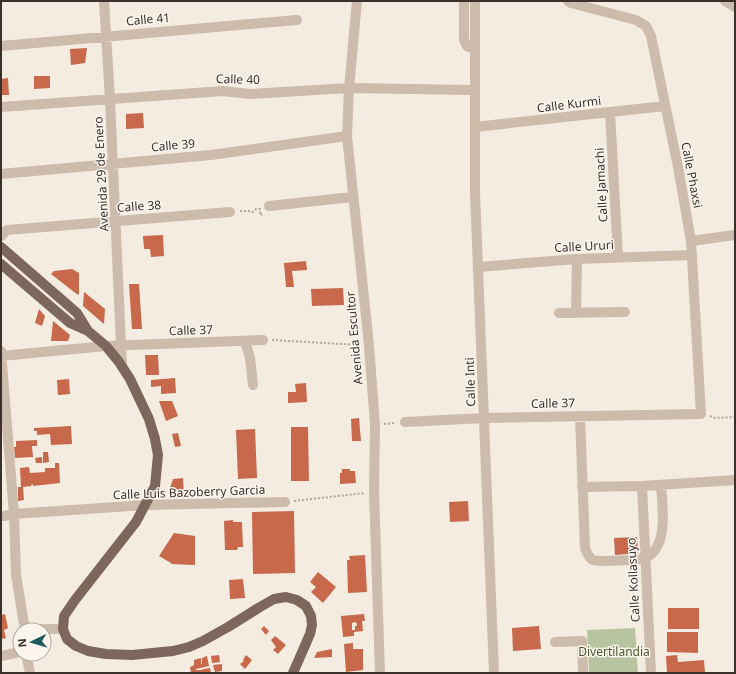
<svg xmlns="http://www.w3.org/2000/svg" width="736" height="674" viewBox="0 0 736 674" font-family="'Noto Sans',sans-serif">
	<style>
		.green { fill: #b8c4a0 }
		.building { fill: #c8694b; fill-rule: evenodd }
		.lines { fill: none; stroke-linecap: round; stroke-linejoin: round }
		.path { stroke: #b9a596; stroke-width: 2; stroke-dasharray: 2 2; stroke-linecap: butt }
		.minor { stroke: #cdbbac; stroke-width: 10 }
		.major { stroke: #7d675c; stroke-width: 10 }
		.labels { text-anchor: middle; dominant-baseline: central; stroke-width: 3; stroke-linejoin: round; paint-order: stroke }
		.street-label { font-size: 12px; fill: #3b302b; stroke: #fbf5ee }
		.park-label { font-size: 12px; fill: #4a5a2e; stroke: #fbf5ee }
	</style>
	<rect width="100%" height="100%" fill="#f4ebe1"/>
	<!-- green -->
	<path class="green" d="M635,628l3,45h-49l-2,-43z"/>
	<!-- building -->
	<path class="building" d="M87,48l-2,15 -14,2 -1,-16z
		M34,76h16v12l-16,1z
		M8,78l1,17h-8v-16z
		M143,113l1,15 -18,1v-15z
		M163,235l1,21 -13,1 -1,-8h-6l-1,-13z
		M306,261l1,9 -15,1 2,16h-8l-2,-24z
		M72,269l7,4v20l-1,2 -27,-21 3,-3z
		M129,284h10l3,45h-10z
		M343,288l1,17 -32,1 -1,-17z
		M84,292l21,17 -1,15 -21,-18z
		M39,309l6,7 -3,10 -7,-3z
		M53,321l17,14 -2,6h-17z
		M145,355h13l1,20h-13z
		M175,378l1,15 -15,1v-8l-10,1v-7z
		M69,379l1,15 -12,1 -1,-15z
		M306,383l1,19 -19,1v-11h8l-1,-8z
		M159,401h13l6,15 -12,5z
		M359,418l2,23h-9l-1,-22z
		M71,426l1,18 -21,1 -1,-11 -13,1v-4h-3v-3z
		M291,427h17l1,54h-18z
		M255,429l2,49 -19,1 -2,-49z
		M178,433l3,13 -6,1 -3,-13z
		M37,440v6h-5l1,11 -18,1 -1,-11h2v-6z
		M43,452h5l1,10 -6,1z
		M42,457v6h-6l-1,-5z
		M55,463h4l1,20 -27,3v-2l-2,1v1l-8,1 1,13 -6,1v-14h3l-1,-19 9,-1 1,6 15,-1v-4h10z
		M342,469h8v2h5l1,12 -16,1v-11h2z
		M183,478l1,17 -12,1 -3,-5 4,-12z
		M468,501l1,20 -19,1 -1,-20z
		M294,511l1,62 -42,1 -1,-62z
		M233,520v2h9l1,25h-5l-1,3h-12l-1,-29z
		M174,533l21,3v29l-24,-1v-1l-12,-7z
		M637,537l1,16 -23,2 -1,-17z
		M365,555l2,37 -19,1 -1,-33h3l-1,-4z
		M318,572l18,15 -13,16 -12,-11 5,-5 -6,-5z
		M243,579l2,19 -15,1 -1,-19z
		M668,608h31v21h-31z
		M5,614l3,14 -4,2 2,8 -5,1v-24z
		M364,614l1,7h-3l1,10 -9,1v4l-11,1 -2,-21zM356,622l1,4h-2v4h-3v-7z
		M264,626l5,5 -3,4 -5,-6z
		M539,626l2,23 -28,2 -1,-23z
		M667,632h31v21l-31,-1z
		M275,636l11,9 -8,9 -5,-4 3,-3 -5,-7z
		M353,643v6h10v21l-17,2 -2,-28z
		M332,649v8l-18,1 3,-6z
		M219,655l1,7 -8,1 -1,-7z
		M246,655l6,5 -7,9 -5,-5 4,-3 -1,-1z
		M677,655l1,7 26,-2 1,13h-38l-1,-17z
		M207,656l2,10 -13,3v1h5l3,-1 6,-1 1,5h-20l-1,-6 4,-2v-5l7,-2v6h1v-6z
		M222,664v7l-7,1 -2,-7z"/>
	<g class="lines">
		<!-- path -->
		<path class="path" d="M240,211h10l3,1 3,-3h4v6l3,-1
			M272,340l88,5
			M710,416l5,2 20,-1
			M384,424l11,-1
			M294,501l71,-8"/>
		<!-- minor -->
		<path class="minor" d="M104,1l6,99 12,267
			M357,1l-8,87 -2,48 22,209 6,80 -1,67 6,181
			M464,1v39l3,6 8,3
			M475,1c0,64 0,128 0,192l19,480
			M725,1l10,6
			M1,46l296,-26
			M1,107l222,-16 27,3 99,-6 125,2
			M610,112l8,145
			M475,127l135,-15 55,-6
			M1,174l210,-19 136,-19
			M269,206l84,-9
			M1,236l6,-6 223,-18
			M691,241l44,-6
			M478,267l99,-8 115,-4
			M559,313l66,-1
			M576,313l1,-54
			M245,341l5,17 3,27
			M1,351l13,163 2,61 9,55
			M1,356l105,-10 157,-6
			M580,416l5,132c2,4 3,10 8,12 4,2 48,0 52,-2 3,-1 8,-5 10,-8 12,-16 7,-46 6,-65
			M405,422l79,-4 217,-4 -10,-173 -13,-74 -27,-131 -5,-10 -10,-6 -65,-17 -3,-2
			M642,486l9,187
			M582,487l60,-1 93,-6
			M4,516l10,-2 131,-9 140,-3
			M25,629h38
			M555,642l27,-1 1,32
			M26,654l4,19
			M1,656l19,-4"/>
		<!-- major -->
		<path class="major" d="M1,247l76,66 11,18
			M1,264l69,59 18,8 18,15 13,16 11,17 19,40 6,20 3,16 -3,31 -19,36 -61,78 -11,16 -1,13 4,10 9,7 12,5 18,3 26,1 41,-4 16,-4 14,-6 25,-14 32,-20 14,-8 12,-2 11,3 9,6 5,10 1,9 -2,9 -17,39"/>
	</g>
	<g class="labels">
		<!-- street labels -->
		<g class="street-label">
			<text transform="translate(148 19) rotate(-5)">Calle 41</text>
			<text transform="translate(238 79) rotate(1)">Calle 40</text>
			<text transform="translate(569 104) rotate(-7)">Calle Kurmi</text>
			<text transform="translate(173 145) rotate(-5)">Calle 39</text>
			<text transform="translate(101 174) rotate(-93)">Avenida 29 de Enero</text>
			<text transform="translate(692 175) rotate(79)">Calle Phaxsi</text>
			<text transform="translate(601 185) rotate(-93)">Calle Jamachi</text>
			<text transform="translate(139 206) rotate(-4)">Calle 38</text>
			<text transform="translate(584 246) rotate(-3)">Calle Ururi</text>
			<text transform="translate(191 330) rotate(-2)">Calle 37</text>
			<text transform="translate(354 338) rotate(-95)">Avenida Escultor</text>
			<text transform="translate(470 382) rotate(-92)">Calle Inti</text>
			<text transform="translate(553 403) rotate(-1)">Calle 37</text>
			<text transform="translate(189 492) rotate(-2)">Calle Luis Bazoberry Garcia</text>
			<text transform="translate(633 580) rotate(-93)">Calle Kollasuyo</text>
		</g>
		<!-- park labels -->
		<g class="park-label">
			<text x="614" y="651">Divertilandia</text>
		</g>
	</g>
	<!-- border -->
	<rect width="736" height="674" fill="none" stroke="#3b302b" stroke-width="4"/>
	<!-- north arrow -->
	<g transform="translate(32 642) rotate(265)"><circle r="19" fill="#fbf5ee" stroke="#aea6a0"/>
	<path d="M0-3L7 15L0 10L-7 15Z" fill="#1f5a5e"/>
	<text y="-6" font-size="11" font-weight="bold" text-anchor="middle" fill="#3b302b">N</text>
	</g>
</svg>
